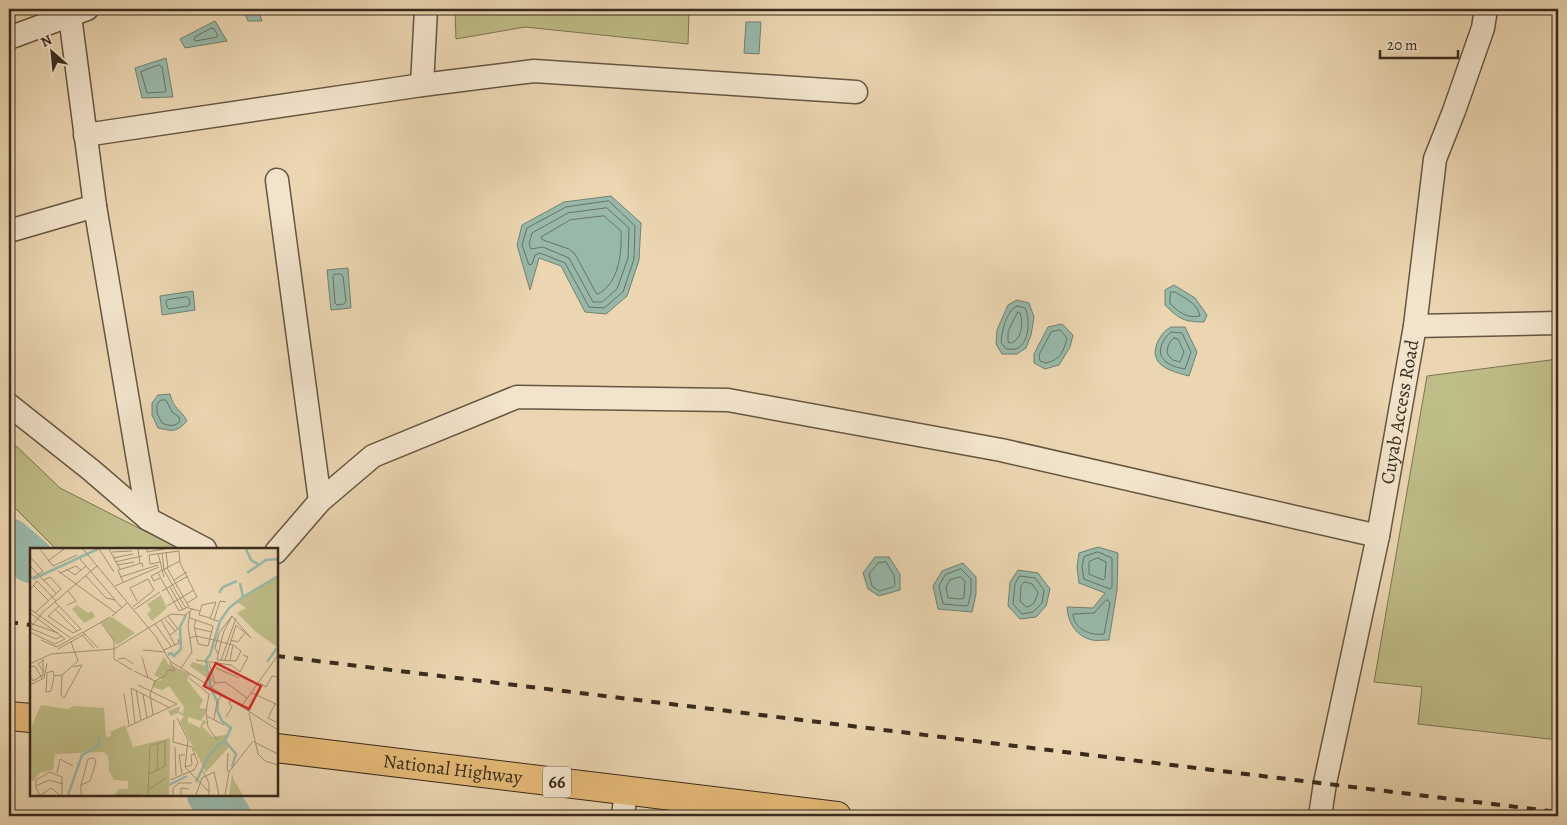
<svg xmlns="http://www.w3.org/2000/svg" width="1567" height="825" viewBox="0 0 1567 825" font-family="Alegreya,serif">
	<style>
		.green { fill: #bebc87; stroke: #7c7452 }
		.water { fill: #98b9aa; stroke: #728071 }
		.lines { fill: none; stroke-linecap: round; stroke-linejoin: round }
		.shore { stroke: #687263; stroke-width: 1 }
		.river { stroke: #98b9aa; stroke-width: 46 }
		.street-casing { stroke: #665641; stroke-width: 25 }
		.primary-casing { stroke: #392b1c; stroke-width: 30 }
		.street { stroke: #f2e4cc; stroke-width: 22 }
		.primary { stroke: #e6bb78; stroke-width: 28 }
		.rail { stroke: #392b1c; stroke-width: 4; stroke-dasharray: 9 9; stroke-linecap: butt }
		.labels { text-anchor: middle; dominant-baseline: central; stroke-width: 4; stroke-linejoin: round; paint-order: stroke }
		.shield { fill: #f2e4cc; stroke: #706251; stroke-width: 1 }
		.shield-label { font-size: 18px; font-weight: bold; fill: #392b1c }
		.street-label { font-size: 19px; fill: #392b1c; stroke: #f2e4cc }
		.inset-river { fill: none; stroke: #98b9aa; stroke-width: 2.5 }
		.inset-road { fill: none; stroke: #a49275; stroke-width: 1 }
		.view { fill: #d62828; fill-opacity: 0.15; stroke: #d62828; stroke-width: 2.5 }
		.inset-edge { fill: none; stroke: #392b1c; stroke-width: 2.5 }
	</style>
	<rect width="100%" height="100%" fill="#ebd6b1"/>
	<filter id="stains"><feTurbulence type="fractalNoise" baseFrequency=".004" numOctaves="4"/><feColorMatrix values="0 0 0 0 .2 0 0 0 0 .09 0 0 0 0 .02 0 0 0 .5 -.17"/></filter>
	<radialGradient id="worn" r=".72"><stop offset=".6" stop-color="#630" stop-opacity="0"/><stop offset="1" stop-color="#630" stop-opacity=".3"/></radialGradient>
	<!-- green -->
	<path class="green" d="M455,9h234l-1,35 -163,-17 -69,12z
		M1558,359v381l-140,-16 4,-37 -48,-5 53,-306z
		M9,439l51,49 120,61h-124l-47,-47z"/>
	<!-- water -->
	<path class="water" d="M243,9h15l4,12h-14z
		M215,21l12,20 -42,7 -5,-9z
		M746,22h15l-2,32 -15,-1z
		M166,58l7,39 -31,1 -7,-30z
		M611,196l30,27 -2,37 -12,36 -21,18 -21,-2 -24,-46 -22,-8 -9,32 -13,-45 5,-20 42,-23z
		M348,268l3,40 -20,2 -4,-40z
		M1174,285l21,13 12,17 -3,7c-20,0 -25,-3 -39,-17v-15z
		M193,291l2,19 -33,5 -2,-19z
		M1017,300l12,3 5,14 -3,18 -5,13 -9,6h-15l-6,-10 1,-14 11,-25z
		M1062,324l11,11 -3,12 -11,18 -14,4 -11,-6v-9l14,-27z
		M1171,327h14l12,25 -8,24c-19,-5 -42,-11 -31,-35 4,-7 6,-10 13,-14z
		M170,394c4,16 10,14 17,27 -11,12 -14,10 -29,7l-6,-13v-12l6,-8z
		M1098,547l20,6 -1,37 -8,50c-5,0 -12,1 -17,0 -16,-4 -24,-17 -25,-33l26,1 12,-15 -26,-10 -2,-16 2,-14z
		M875,557h14l11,17v16l-21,6 -11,-7 -5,-16z
		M963,563l13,14v17l-4,18 -34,-3 -5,-23 9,-15z
		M1018,570l20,3 12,16 -4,17 -10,11 -16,2 -12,-13 2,-24z"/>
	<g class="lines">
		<!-- shore -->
		<path class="shore" d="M212,28l2,1 3,5v3l-21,4 -2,-1 1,-3z
			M159,65l3,2 4,24 -2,1 -17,1 -6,-21z
			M609,201l26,25 -1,33 -11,33 -19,16 -15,-1 -24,-44 -25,-10 -5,2 -3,9 -3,1 -7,-20 5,-17 39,-21z
			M607,208l22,20 -1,30 -11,31 -15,13h-9l-24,-44 -26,-11 -12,2 -2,-5 3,-11 36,-20z
			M604,216l17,15c1,22 -2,52 -23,63l-2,-1 -21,-39 -6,-5 -26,-9 -2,-3 29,-17z
			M335,274h6l2,2 3,26 -2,2 -7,1 -2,-2 -2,-26z
			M1171,292h4c10,6 23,12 25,24 -13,3 -22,-4 -30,-13z
			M187,297l2,2 1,5 -2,2 -19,3 -2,-2 -1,-5 1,-2z
			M1017,306l8,2c5,10 5,33 -7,40 -4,2 -8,1 -12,1l-5,-7c1,-11 5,-31 16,-36z
			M1018,312l2,1c4,10 1,30 -11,30l-1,-2v-9z
			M1060,330l7,8c-3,13 -7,22 -21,25l-6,-2 -1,-6 12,-23z
			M1172,332l10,1 9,19 -6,17c-13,-2 -30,-9 -23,-25 3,-5 4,-9 10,-12z
			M1174,338l4,1 6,13 -4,10 -7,-2 -5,-5c-2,-6 1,-14 6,-17z
			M161,400h5l6,12 7,5 1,4c-4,6 -12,5 -18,2l-5,-10v-8z
			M1098,552l14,6v29l-2,2 -26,-10 -2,-12 2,-10z
			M1098,558l8,4 -1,16 -2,2 -14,-6v-12z
			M886,562l8,13 1,10 -2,2 -14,4 -7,-5 -3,-12 9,-11z
			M961,569l10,10v14l-3,12 -2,1 -23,-2 -4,-18 6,-11z
			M1020,576l15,2 9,12 -2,13 -9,9 -11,2 -9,-10 2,-20z
			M959,577h2l4,4 -1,17 -3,1 -13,-1 -2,-11 4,-7z
			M1025,582l7,2 6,8c-2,8 -4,14 -12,15l-6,-6 1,-15z
			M1108,600l2,3 -6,31c-14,2 -30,-5 -31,-20l21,-1 11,-12z"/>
		<!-- river -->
		<path class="river" d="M9,541l22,19
			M210,794l18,22"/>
		<defs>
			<g id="street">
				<path d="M70,16l25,190 53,313"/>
				<path d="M9,38l78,-29"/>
				<path d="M422,85l4,-76"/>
				<path d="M85,135l337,-50 112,-14 322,21"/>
				<path d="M277,180l43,321"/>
				<path d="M9,231l86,-25"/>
				<path d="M1415,326l143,-3"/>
				<path d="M9,405l82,65 57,49 57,30"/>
				<path d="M276,552l44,-51 53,-45 144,-59 211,3 273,50 377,86"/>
				<path d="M623,816l3,-25"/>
				<path id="s1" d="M1320,816l5,-33 53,-247 37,-210 20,-167 19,-48 29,-83 3,-19"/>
			</g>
			<g id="primary">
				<path d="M9,716l22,2"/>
				<path id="s2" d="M276,748l561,68"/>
			</g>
		</defs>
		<!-- street casing -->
		<use href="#street" class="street-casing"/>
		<!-- primary casing -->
		<use href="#primary" class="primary-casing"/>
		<!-- street -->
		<use href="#street" class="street"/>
		<!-- primary -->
		<use href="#primary" class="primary"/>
		<!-- rail -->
		<path class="rail" d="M9,622l22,3
			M276,656l1282,156"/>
	</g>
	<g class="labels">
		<!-- shield labels -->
		<rect class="shield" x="543" y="766.5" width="28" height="31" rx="4"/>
		<g class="shield-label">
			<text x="557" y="782">66</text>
		</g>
		<!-- street labels -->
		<g class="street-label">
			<text stroke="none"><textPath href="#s1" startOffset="412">Cuyab Access Road</textPath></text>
			<text stroke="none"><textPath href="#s2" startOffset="178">National Highway</textPath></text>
		</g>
	</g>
	<!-- overview -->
	<g transform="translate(30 548)">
		<rect width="248" height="248" fill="#ebd6b1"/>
		<path d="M247,28h1l-1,71 -21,-15 -19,-19 9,-5 -9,-6zM131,47l6,13 -15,13 -5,-7 4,-4 -4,-6zM47,57l11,8 4,-2 3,6 -11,6 -12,-14zM82,69l23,16 -18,12 -15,-23zM134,109l4,7 22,10 -3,6 16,20 -4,8 7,1v3l-5,9 -13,-4v10l1,-5 11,6 3,-9 4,4 -5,3 11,11 16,-3 -4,7 4,6 -23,25 -26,-50 4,-6 -6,-3 -7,3 -3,-5 12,-5 -1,6 4,1 1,-6 -15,-21 -7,4 -9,-3 2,-6 8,-1 -9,-5zM162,114l14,4 8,17 -24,-17zM11,157l26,4 7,-3 30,2 2,29 5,-1 -1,-4 15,-7 8,22 37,-9 -1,57h-55l5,-6h9v-8l-14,-1 -5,-9 -1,-15 -4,-4 -49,2 -2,16 -13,3 -7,8 -3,-2v-49zM202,226l3,8 8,13h-14z" fill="#bebc87"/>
		<path class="inset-river" d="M216,1l5,11 7,4M217,25l19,-13 12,-1M3,31l65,-30M189,45l4,-6 14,-6M213,49l35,-21M138,107l3,-2 3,3 7,-7 -1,-22 6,-12M237,114l10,-14M202,219l4,-13 -11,-13 6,-13 -9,-7 -5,-11 1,-7 -7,-14 -5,-29 4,-5 10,-34 9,-13 14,-11 -3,-14M166,234l12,-25 11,-13 6,-2M139,237l18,-9M38,247l14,-40 16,-9 2,-9"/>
		<path class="inset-road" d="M10,1l13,17 24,-11M53,1l73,88 14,24 108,69M69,1l15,23M79,1l11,20M108,1l2,15M117,1v3l18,-3M82,4l20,-1M136,4l2,16M128,5l6,24M132,5l2,17 21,37 15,4M0,9l13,14 -11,7 -2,-3M83,10l20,-4M50,11l42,49M18,13l16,-12M85,14l27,-6M130,14l-10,2 -1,-9 30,-4 1,12 17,34 -10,6M87,17l17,-3M0,18l26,27M137,20l22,39M36,21l9,6 11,-9M28,23l58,42M30,25l16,-7 5,4M128,25l21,38 7,-3M56,28l20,22 9,2M90,29l38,-12M130,30l-6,3 -3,-5 29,-15M144,32l13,-8M93,34l-5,-12 24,-7 1,4M4,38l14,14M85,38l44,-19M140,39l13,23M0,42l7,-9 19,20M132,43l26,-15M25,54l26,27 -8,4 -25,-17 11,-10M37,57l9,-4 -8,-10M137,58l27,-16M103,59l21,-17 -6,-11 -18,9 7,13M0,61l42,30M25,61l22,22M105,61l25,-17M0,65l35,26M5,65l26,-24 -11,-12 -6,3M82,68l15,-13M138,68l10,13 -8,6M160,70l6,2 17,6 -5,20 -10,-2 -4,-18 2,-6M135,71l10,12M180,71l6,-17 -14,3 -3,10 8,2 7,3 4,1M131,72l14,25M184,72l6,-19 6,1M71,74l13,19v18l18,11M0,75l28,10M125,76l16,22M0,80l13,-16 54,-46M0,80l26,11 6,-3M164,80l18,4M0,84l25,12 10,-5M54,84l26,-15M53,88l11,12M160,90l6,-2 18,4h2l5,2 12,3 8,6 -5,10 -19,-1 4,-18 3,-11 8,-15M11,92l16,7 26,-15 15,16M200,92l8,2 6,-8M28,101l27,-15M113,102l22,2M134,102l15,-7 -1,-4M188,106l-3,-6 4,-15 13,-17M112,109l6,21M88,111l7,-1 8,6M14,112l-6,4 6,8M166,112l35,5 9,7 8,-15 -5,-2M191,112l15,-42M195,112l11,-35 15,13 -19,-22M200,112l3,-15M179,115l6,20 -3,5M0,116l21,-10 63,-5 57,-35 14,1 8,-6M0,119l5,-1 7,12M151,120l11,-16 -4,-26 2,-14M186,120l23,10M104,123l21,10M16,125l7,-2 1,5 8,-1 16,-14 -7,-19M17,126l-1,18 5,-1 3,-14M0,127l3,6 10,-6v-16M32,127l-1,20 3,3 18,-33 -9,2M159,130l20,16 -3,18 2,15 9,13M125,133l10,-5 3,-6 7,1 -5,-9M185,135l10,-1 22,16M230,135l6,4 6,-11 6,1M0,137l14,-7 3,-15M108,137l39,19M106,142l5,30M222,145l26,12M94,146l5,31M113,146l4,24M245,156l-7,14 10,5M211,159l37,-52M219,165l9,41 7,7 13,4M123,167l-3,-21 5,-13M177,168l17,9M196,169l6,-10 -3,-4 2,-3M147,170l11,22 -3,27 24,25M184,171l3,-17 5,-8M105,175l-4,-35 39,20M97,179l50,-23M224,194l24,12M145,199l1,29M198,205l-1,16 2,3M155,219l7,-2 -1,-10 4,-1M127,222l1,-27M173,223l6,12v12M184,224l5,23M27,225l3,-14 13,7M152,226l-3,-19h6M140,232l24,-10 4,-7 -6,-16 -19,-5 1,-22M6,238l13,-6 14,4M120,241l17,-12M10,247l-4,-7v-8l14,-8 12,5v18M11,247l10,-7 9,7M51,247v-10l7,-26 6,-1 2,4 -6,19 -9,4M88,247h22M118,247l2,-49 15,-5v25l-16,8M143,247v-7l6,-5h13M151,247v-7l8,1M166,247l6,-17 12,-6M195,247l4,-23 24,-31"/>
		<path class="view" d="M186,115l45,23 -12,23 -45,-23z"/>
		<rect width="248" height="248" class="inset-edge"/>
	</g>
	<!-- margin -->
	<rect width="1567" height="825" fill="none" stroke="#ebd6b1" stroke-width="30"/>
	<rect x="10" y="10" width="1547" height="805" fill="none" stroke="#392b1c" stroke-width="2.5"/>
	<rect x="15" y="15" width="1537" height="795" fill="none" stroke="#392b1c"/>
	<!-- north arrow -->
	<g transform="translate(52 52) rotate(333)" stroke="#f2e4cc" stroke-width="4" paint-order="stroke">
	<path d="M0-4L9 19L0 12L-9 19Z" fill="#392b1c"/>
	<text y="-8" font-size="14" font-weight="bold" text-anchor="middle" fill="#392b1c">N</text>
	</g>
	<!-- scale -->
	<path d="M1380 50v8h78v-8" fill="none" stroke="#392b1c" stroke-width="2.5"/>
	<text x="1387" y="50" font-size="15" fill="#392b1c" stroke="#f2e4cc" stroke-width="4" paint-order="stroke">20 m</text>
	<rect width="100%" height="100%" filter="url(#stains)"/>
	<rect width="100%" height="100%" fill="url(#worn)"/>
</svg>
